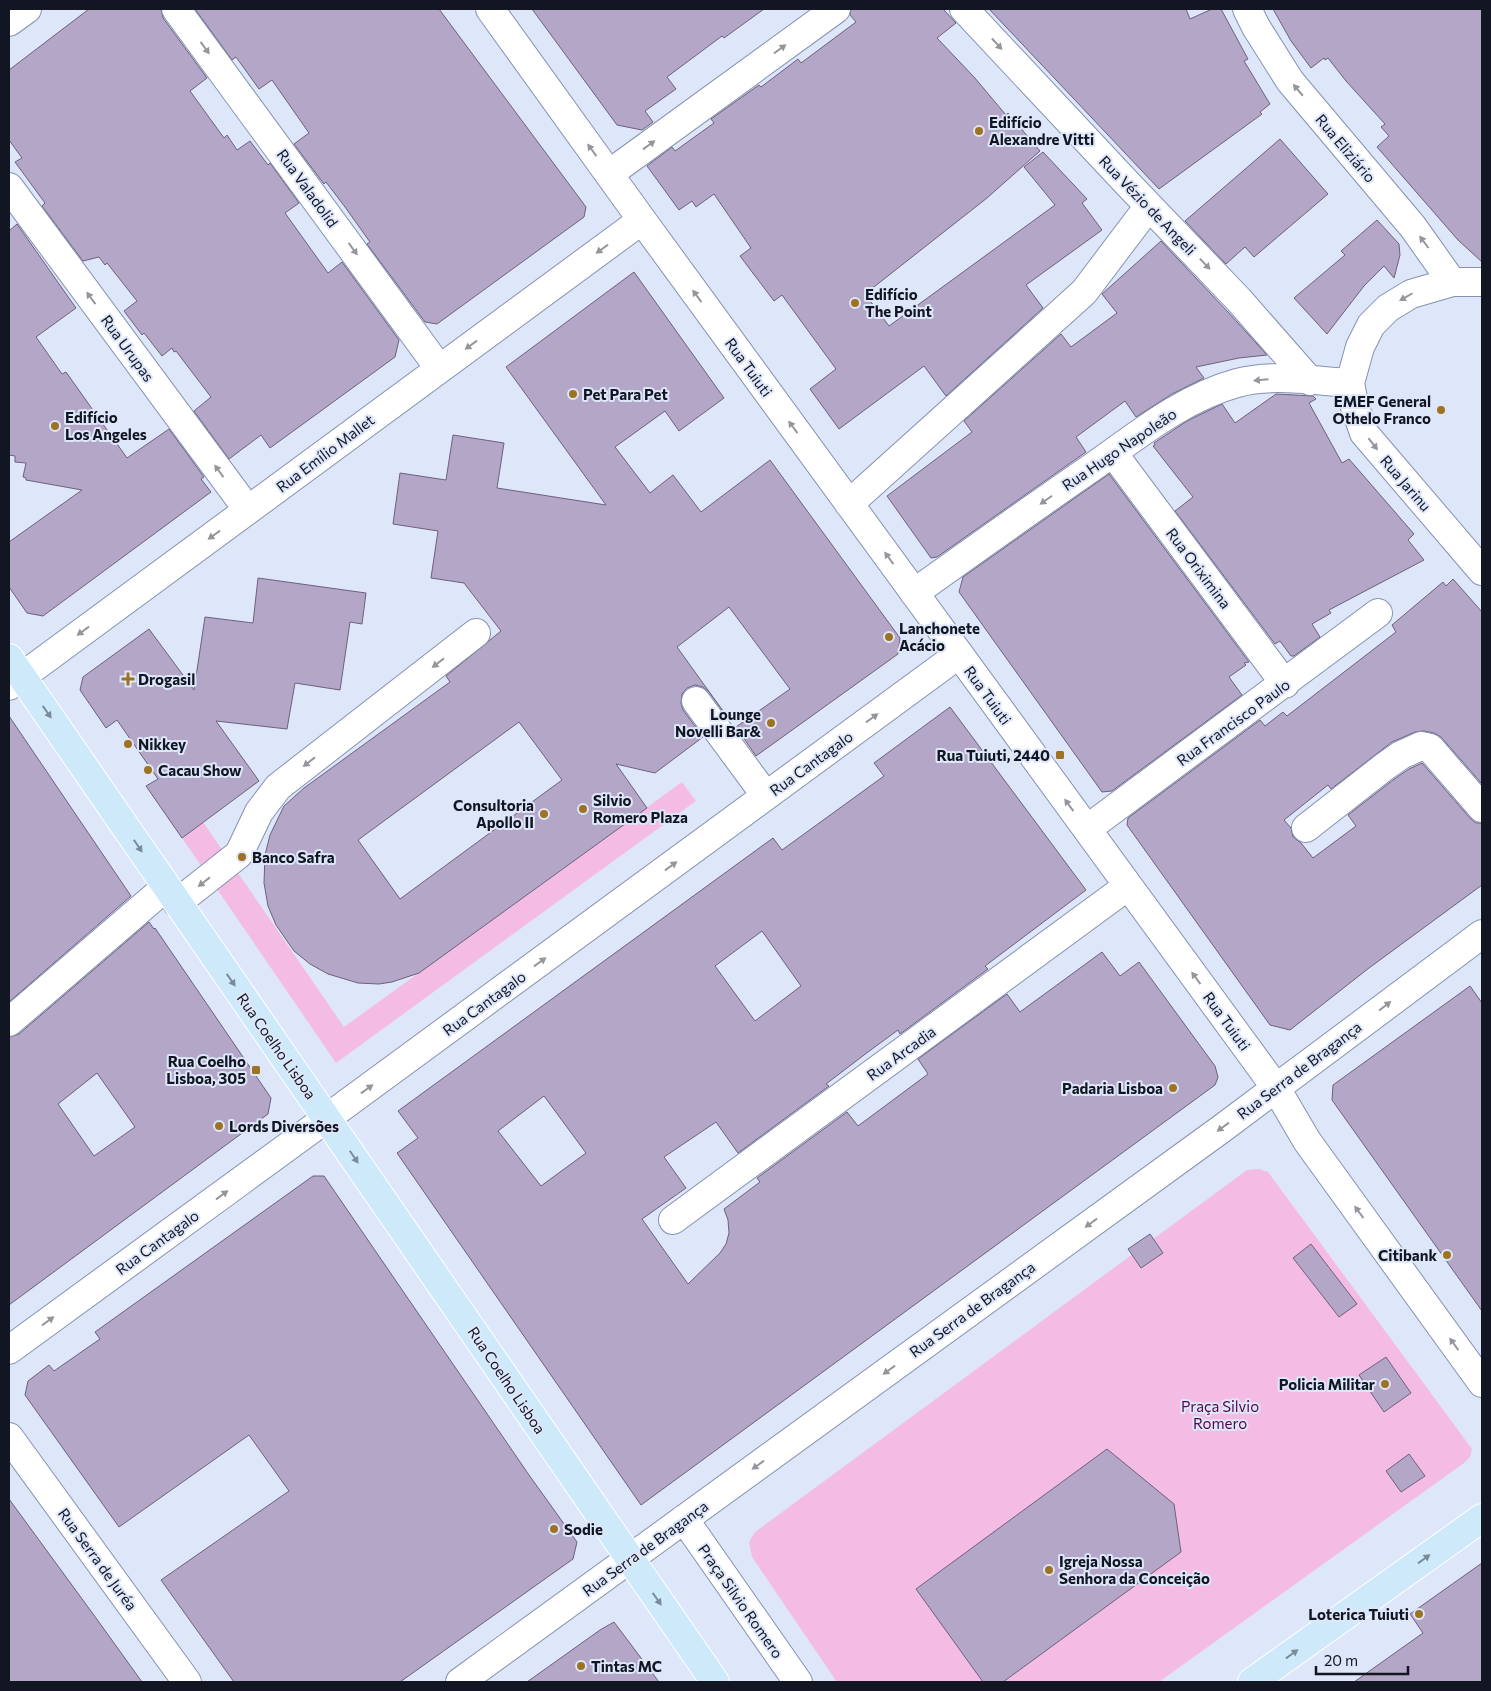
<svg xmlns="http://www.w3.org/2000/svg" width="1491" height="1691" viewBox="0 0 1491 1691" font-family="Commissioner,sans-serif">
	<style>
		.green { fill: #f4bce5 }
		.building { fill: #b3a6c7; stroke: #6c607e; fill-rule: evenodd }
		.lines { fill: none; stroke-linecap: round; stroke-linejoin: round }
		.minor-casing { stroke: #8592b1; stroke-width: 30 }
		.major-casing { stroke: #fff; stroke-width: 30 }
		.minor { stroke: #fff; stroke-width: 28 }
		.major { stroke: #ceeafa; stroke-width: 28 }
		.oneway { fill: #94969c }
		.oneway2 { fill: #798b99 }
		.poi-dot { fill: #9d7221; stroke: #dee6fa; stroke-width: 2 }
		.labels { text-anchor: middle; dominant-baseline: central; stroke-width: 4; stroke-linejoin: round; paint-order: stroke }
		.poi-label { font-size: 15px; font-weight: bold; fill: #121622; stroke: #dee6fa; text-anchor: start }
		.street-label { font-size: 15px; fill: #121622; stroke: #dee6fa }
		.park-label { font-size: 15px; fill: #540548; stroke: #dee6fa }
	</style>
	<rect width="100%" height="100%" fill="#dee6fa"/>
	<!-- green -->
	<path class="green" d="M682,782l14,19 -360,262 -154,-225 21,-16 141,205z
		M1259,1169l9,3 204,277 -2,8 -6,6 -305,219h-322l-85,-125 -3,-15 6,-10 492,-362z"/>
	<!-- building -->
	<path class="building" d="M89,9h72l2,9 44,60 -17,13 34,47 3,-3 10,15 13,-9 18,24 2,-2 29,40 -14,10 43,60 14,-11 57,78 -4,17 -125,91 -9,-13 -32,24 -35,-48 17,-14 -35,-46 -2,1 -2,-4 -10,8 -18,-23 -2,2 -18,-24 13,-10 -30,-38 -2,2 -6,-8 -16,4 -41,-55 3,-3 -30,-41 7,-4 -13,-18v-70z
		M195,9h244l147,198 -2,10 -147,107 -12,-2 -58,-78 3,-2 -25,-35 -19,-25 -2,2 -30,-40 15,-11 -37,-53 -13,9 -23,-32 -4,3z
		M532,9h232l-40,29 -2,-2 -55,41 9,12 -31,22 8,11 -11,8 -25,-5z
		M851,9h92l13,14 -19,15 37,39 32,38 2,-2 32,38 -53,47 -122,96 24,32 166,-121 -31,-38 19,-15 44,47 -5,4 20,27 -76,55 17,23 -97,88 -22,-30 -85,63 -29,-40 26,-20 -54,-74 -8,6 -34,-45 11,-8 -37,-54 -18,13 -4,-6 -13,9 -32,-44 25,-19 3,4 39,-28 -3,-4 48,-34 2,2 37,-28 3,4 55,-41 -6,-7z
		M989,9h197l4,10 22,-10h9l27,50 -4,2 26,43 -10,8 2,2 -103,75z
		M1273,9h209v253l-24,-22 -81,-93 12,-11 -8,-9 4,-3 -39,-43 -18,-23 -3,2 -1,-2 -13,10 -20,-27z
		M1280,139l48,55 -74,63 -9,-10 -19,17 -41,-43z
		M1377,220l22,24 1,11 -6,23 -10,-12 -20,20 -37,48 -33,-36 51,-43 -4,-4z
		M17,224l59,84 -40,29 26,37 4,-2 61,86 42,-29 35,48 -3,2 10,13 -168,124 -16,-3 -18,-26v-45l73,-52 -56,-10v-2l-3,-1 3,-14 -11,-1v-6l-6,-1v-224z
		M1161,241l66,70 40,44 -28,3 -43,9 8,11 -32,16 -36,23 -11,-16 -49,36 10,15 -149,105 -6,1 -44,-62 85,-64 -8,-11 97,-87 10,13 46,-34 -15,-19z
		M634,272l90,126 -45,33 -14,-20 -50,36 35,46 23,-18 28,37 69,-52 130,178 -2,16 -142,102 -20,-29 54,-38 -61,-82 -52,40 51,71 -19,-26 -6,-5 -8,-2 -8,3 -5,6 -1,9 2,7 20,27 -48,36 -39,-9 31,44 -228,165 -27,9 -13,2 -21,-1 -30,-9 -18,-10 -16,-13 -18,-26 -8,-19 -4,-23 1,-28 5,-20 14,-29 20,-18 146,-106 -4,-6 55,-45 -37,-48 -33,-5 7,-47 -45,-7 7,-51 46,7 7,-45 51,8 -7,45 109,17 -100,-138zM519,722l43,58 -162,119 -42,-59z
		M1276,394l37,2 3,3 -7,4 33,60 7,-4 65,75 -6,6 16,20 -95,50 2,3 -19,11 8,13 -26,19h-3l-11,-15 -5,3 -100,-133 18,-14 -40,-51 2,-1 -1,-2 33,-22 35,-17 13,19z
		M1109,474l140,188 -5,1 2,2 -17,12 13,18 -130,96 -10,1 -143,-200 4,-15z
		M258,578l108,15 -4,31 -12,-2 -10,68 -45,-7 -8,46 -71,-8 43,60 -77,57 -36,-52 12,-7 -41,-59 -11,8 -26,-38 3,-13 66,-48 45,61 11,-73 48,6z
		M1453,579l29,33v172l-41,-47 -7,-4 -10,-2 -9,1 -23,10 -61,47 -3,-4 -44,35 7,8 2,9 8,6 12,15 43,-32 -8,-11 45,-35 16,-11 13,-6 48,55 6,5h6v62l-113,83 -79,62 -20,-5 -143,-200 1,-7 132,-98 5,6 18,-14 4,4 109,-84 -4,-7 51,-43 3,4z
		M950,707l136,183 -101,76 3,3 -88,65 -2,-4 -30,22 -42,32 3,2 -91,67 -22,-31 -52,35 22,31 -44,31 46,65 32,-31 6,-9 3,-11 -1,-13 -4,-11 36,-27 -3,-4 90,-66 11,14 70,-52 -10,-15 89,-65 13,18 82,-60 18,24 19,-14 76,104 3,11 -1,3 -2,5 -574,420 -244,-352 21,-15 -20,-27 375,-273 9,12 102,-74 -10,-13zM762,931l39,55 -46,35 -40,-55zM544,1096l42,57 -45,33 -43,-55z
		M9,716l122,180 -122,106z
		M149,922l5,7 1,-1 116,170 -3,16 -259,191v-268l10,-3zM97,1073l38,54 -41,29 -36,-52z
		M1470,986l12,17v308l-150,-211 1,-15z
		M313,1176h11l205,299 48,67 -4,17 -173,123h-166l-73,-102 128,-89 -40,-56 -130,92 -94,-132 3,-14 21,-16 5,6 46,-32 -5,-7z
		M1150,1234l13,19 -22,15 -13,-19z
		M1311,1244l46,60 -18,13 -46,-59z
		M1386,1357l25,36 -27,19 -25,-37z
		M1107,1449l67,55 7,48 -178,130h-20l-67,-93z
		M1409,1454l16,22 -24,16 -15,-21z
		M9,1499l87,119 46,64h-133z
		M1482,1563v119h-128l69,-49 -13,-19z
		M614,1622l45,60h-132l73,-52z"/>
	<g class="lines">
		<defs>
			<path id="minor" d="M176,9l263,359
				M490,9l152,211 634,868 31,53 175,242
				M964,9l162,173 113,118 71,81
				M1247,9l9,18 34,54 123,146 39,55
				M9,22l18,-13
				M609,174l227,-165
				M9,187l239,323
				M1482,282h-30l-41,12 -23,14 -17,17 -11,22 -10,36 4,21 10,29 118,138
				M1113,453l172,231
				M849,504l235,-212 65,-86
				M914,593c60,-43 119,-85 180,-127 44,-31 89,-68 143,-83 36,-10 77,-2 113,0
				M9,686l633,-466
				M696,701l70,95
				M1306,828l78,-61 17,-12 20,-9 9,2 52,60
				M1087,829l291,-216
				M177,903l62,-49 20,-42 19,-25 198,-154
				M9,1022l157,-135
				M673,1220l455,-334
				M9,1350l318,-232 631,-463
				M9,1437l178,245
				M684,1519l114,163
				M460,1682l764,-555 258,-193"/>
			<path id="major" d="M9,658l706,1024
				M1252,1682l230,-164"/>
		</defs>
		<!-- minor casing -->
		<use href="#minor" class="minor-casing"/>
		<!-- major casing -->
		<use href="#major" class="major-casing"/>
		<!-- minor -->
		<use href="#minor" class="minor"/>
		<!-- major -->
		<use href="#major" class="major"/>
	</g>
	<!-- one-way arrows -->
	<defs><path id="oneway-solid" d="M-6-.8H1V-3.2L6.5 0L1 3.2V.8H-6Z" transform="scale(1.25)"/></defs>
	<g class="oneway">
		<use href="#oneway-solid" transform="translate(997 44) rotate(47)"/>
		<use href="#oneway-solid" transform="translate(205 48) rotate(54)"/>
		<use href="#oneway-solid" transform="translate(780 49) rotate(-36)"/>
		<use href="#oneway-solid" transform="translate(1298 90) rotate(-130)"/>
		<use href="#oneway-solid" transform="translate(649 145) rotate(-36)"/>
		<use href="#oneway-solid" transform="translate(592 150) rotate(-126)"/>
		<use href="#oneway-solid" transform="translate(1424 242) rotate(-127)"/>
		<use href="#oneway-solid" transform="translate(353 249) rotate(54)"/>
		<use href="#oneway-solid" transform="translate(602 249) rotate(144)"/>
		<use href="#oneway-solid" transform="translate(1205 264) rotate(46)"/>
		<use href="#oneway-solid" transform="translate(697 296) rotate(-126)"/>
		<use href="#oneway-solid" transform="translate(1406 297) rotate(150)"/>
		<use href="#oneway-solid" transform="translate(91 298) rotate(-126)"/>
		<use href="#oneway-solid" transform="translate(471 345) rotate(144)"/>
		<use href="#oneway-solid" transform="translate(1261 380) rotate(175)"/>
		<use href="#oneway-solid" transform="translate(793 427) rotate(-126)"/>
		<use href="#oneway-solid" transform="translate(1373 444) rotate(52)"/>
		<use href="#oneway-solid" transform="translate(219 471) rotate(-126)"/>
		<use href="#oneway-solid" transform="translate(1046 500) rotate(145)"/>
		<use href="#oneway-solid" transform="translate(214 535) rotate(144)"/>
		<use href="#oneway-solid" transform="translate(889 558) rotate(-126)"/>
		<use href="#oneway-solid" transform="translate(83 631) rotate(144)"/>
		<use href="#oneway-solid" transform="translate(438 663) rotate(142)"/>
		<use href="#oneway-solid" transform="translate(872 718) rotate(-36)"/>
		<use href="#oneway-solid" transform="translate(309 762) rotate(142)"/>
		<use href="#oneway-solid" transform="translate(1069 805) rotate(-126)"/>
		<use href="#oneway-solid" transform="translate(671 866) rotate(-36)"/>
		<use href="#oneway-solid" transform="translate(204 882) rotate(142)"/>
		<use href="#oneway-solid" transform="translate(540 962) rotate(-36)"/>
		<use href="#oneway-solid" transform="translate(1196 978) rotate(-126)"/>
		<use href="#oneway-solid" transform="translate(1385 1006) rotate(-37)"/>
		<use href="#oneway-solid" transform="translate(367 1089) rotate(-36)"/>
		<use href="#oneway-solid" transform="translate(1223 1127) rotate(144)"/>
		<use href="#oneway-solid" transform="translate(222 1195) rotate(-36)"/>
		<use href="#oneway-solid" transform="translate(1359 1212) rotate(-126)"/>
		<use href="#oneway-solid" transform="translate(1091 1223) rotate(144)"/>
		<use href="#oneway-solid" transform="translate(48 1321) rotate(-36)"/>
		<use href="#oneway-solid" transform="translate(1454 1344) rotate(-126)"/>
		<use href="#oneway-solid" transform="translate(889 1370) rotate(144)"/>
		<use href="#oneway-solid" transform="translate(758 1465) rotate(144)"/>
	</g>
	<g class="oneway2">
		<use href="#oneway-solid" transform="translate(47 712) rotate(55)"/>
		<use href="#oneway-solid" transform="translate(138 846) rotate(56)"/>
		<use href="#oneway-solid" transform="translate(231 980) rotate(55)"/>
		<use href="#oneway-solid" transform="translate(354 1157) rotate(56)"/>
		<use href="#oneway-solid" transform="translate(1424 1559) rotate(-36)"/>
		<use href="#oneway-solid" transform="translate(657 1599) rotate(55)"/>
		<use href="#oneway-solid" transform="translate(1292 1654) rotate(-36)"/>
	</g>
	<!-- markers -->
	<g class="poi-dot">
		<circle cx="979" cy="131" r="5"/>
		<circle cx="855" cy="303" r="5"/>
		<circle cx="573" cy="394" r="5"/>
		<circle cx="1441" cy="410" r="5"/>
		<circle cx="55" cy="426" r="5"/>
		<circle cx="889" cy="637" r="5"/>
		<path d="M125.5 671.5h5v5h5v5h-5v5h-5v-5h-5v-5h5z"/>
		<circle cx="771" cy="723" r="5"/>
		<circle cx="128" cy="744" r="5"/>
		<rect x="1055" y="750" width="10" height="10" rx="2.5"/>
		<circle cx="148" cy="770" r="5"/>
		<circle cx="583" cy="809" r="5"/>
		<circle cx="544" cy="814" r="5"/>
		<circle cx="242" cy="857" r="5"/>
		<rect x="251" y="1065" width="10" height="10" rx="2.5"/>
		<circle cx="1173" cy="1088" r="5"/>
		<circle cx="219" cy="1126" r="5"/>
		<circle cx="1447" cy="1255" r="5"/>
		<circle cx="1385" cy="1384" r="5"/>
		<circle cx="554" cy="1529" r="5"/>
		<circle cx="1049" cy="1570" r="5"/>
		<circle cx="1419" cy="1614" r="5"/>
		<circle cx="581" cy="1666" r="5"/>
	</g>
	<g class="labels">
		<!-- poi labels -->
		<g class="poi-label">
			<text x="989" y="122">Edifício<tspan x="989" dy="17">Alexandre Vitti</tspan></text>
			<text x="865" y="294">Edifício<tspan x="865" dy="17">The Point</tspan></text>
			<text x="583" y="394">Pet Para Pet</text>
			<text x="1431" y="401" text-anchor="end">EMEF General<tspan x="1431" dy="17">Othelo Franco</tspan></text>
			<text x="65" y="417">Edifício<tspan x="65" dy="17">Los Angeles</tspan></text>
			<text x="899" y="628">Lanchonete<tspan x="899" dy="17">Acácio</tspan></text>
			<text x="138" y="679">Drogasil</text>
			<text x="761" y="714" text-anchor="end">Lounge<tspan x="761" dy="17">Novelli Bar&amp;</tspan></text>
			<text x="138" y="744">Nikkey</text>
			<text x="1050" y="755" text-anchor="end">Rua Tuiuti, 2440</text>
			<text x="158" y="770">Cacau Show</text>
			<text x="593" y="800">Silvio<tspan x="593" dy="17">Romero Plaza</tspan></text>
			<text x="534" y="805" text-anchor="end">Consultoria<tspan x="534" dy="17">Apollo II</tspan></text>
			<text x="252" y="857">Banco Safra</text>
			<text x="246" y="1061" text-anchor="end">Rua Coelho<tspan x="246" dy="17">Lisboa, 305</tspan></text>
			<text x="1163" y="1088" text-anchor="end">Padaria Lisboa</text>
			<text x="229" y="1126">Lords Diversões</text>
			<text x="1437" y="1255" text-anchor="end">Citibank</text>
			<text x="1375" y="1384" text-anchor="end">Policia Militar</text>
			<text x="564" y="1529">Sodie</text>
			<text x="1059" y="1561">Igreja Nossa<tspan x="1059" dy="17">Senhora da Conceição</tspan></text>
			<text x="1409" y="1614" text-anchor="end">Loterica Tuiuti</text>
			<text x="591" y="1666">Tintas MC</text>
		</g>
		<!-- street labels -->
		<g class="street-label">
			<text transform="translate(1346 148) rotate(50)">Rua Eliziário</text>
			<text transform="translate(308 188) rotate(54)">Rua Valadolid</text>
			<text transform="translate(1148 205) rotate(46)">Rua Vézio de Angeli</text>
			<text transform="translate(128 348) rotate(54)">Rua Urupas</text>
			<text transform="translate(749 367) rotate(54)">Rua Tuiuti</text>
			<text transform="translate(1119 449) rotate(-34)">Rua Hugo Napoleão</text>
			<text transform="translate(325 453) rotate(-37)">Rua Emílio Mallet</text>
			<text transform="translate(1406 483) rotate(49)">Rua Jarinu</text>
			<text transform="translate(1199 568) rotate(53)">Rua Oriximina</text>
			<text transform="translate(988 695) rotate(54)">Rua Tuiuti</text>
			<text transform="translate(1233 722) rotate(-36)">Rua Francisco Paulo</text>
			<text transform="translate(811 763) rotate(-36)">Rua Cantagalo</text>
			<text transform="translate(484 1003) rotate(-36)">Rua Cantagalo</text>
			<text transform="translate(1227 1021) rotate(54)">Rua Tuiuti</text>
			<text transform="translate(277 1046) rotate(55)">Rua Coelho Lisboa</text>
			<text transform="translate(901 1053) rotate(-36)">Rua Arcadia</text>
			<text transform="translate(1299 1070) rotate(-37)">Rua Serra de Bragança</text>
			<text transform="translate(157 1242) rotate(-36)">Rua Cantagalo</text>
			<text transform="translate(972 1309) rotate(-36)">Rua Serra de Bragança</text>
			<text transform="translate(507 1380) rotate(56)">Rua Coelho Lisboa</text>
			<text transform="translate(645 1548) rotate(-36)">Rua Serra de Bragança</text>
			<text transform="translate(98 1559) rotate(54)">Rua Serra de Juréa</text>
			<text transform="translate(741 1601) rotate(55)">Praça Silvio Romero</text>
		</g>
		<!-- park labels -->
		<g class="park-label">
			<text x="1220" y="1406">Praça Silvio<tspan x="1220" dy="17">Romero</tspan></text>
		</g>
	</g>
	<!-- border -->
	<rect width="1491" height="1691" fill="none" stroke="#121622" stroke-width="20"/>
	<!-- scale -->
	<path d="M1316 1666v8h92v-8" fill="none" stroke="#121622" stroke-width="2.5"/>
	<text x="1324" y="1666" font-size="15" fill="#121622" stroke="#dee6fa" stroke-width="4" paint-order="stroke">20 m</text>
</svg>
